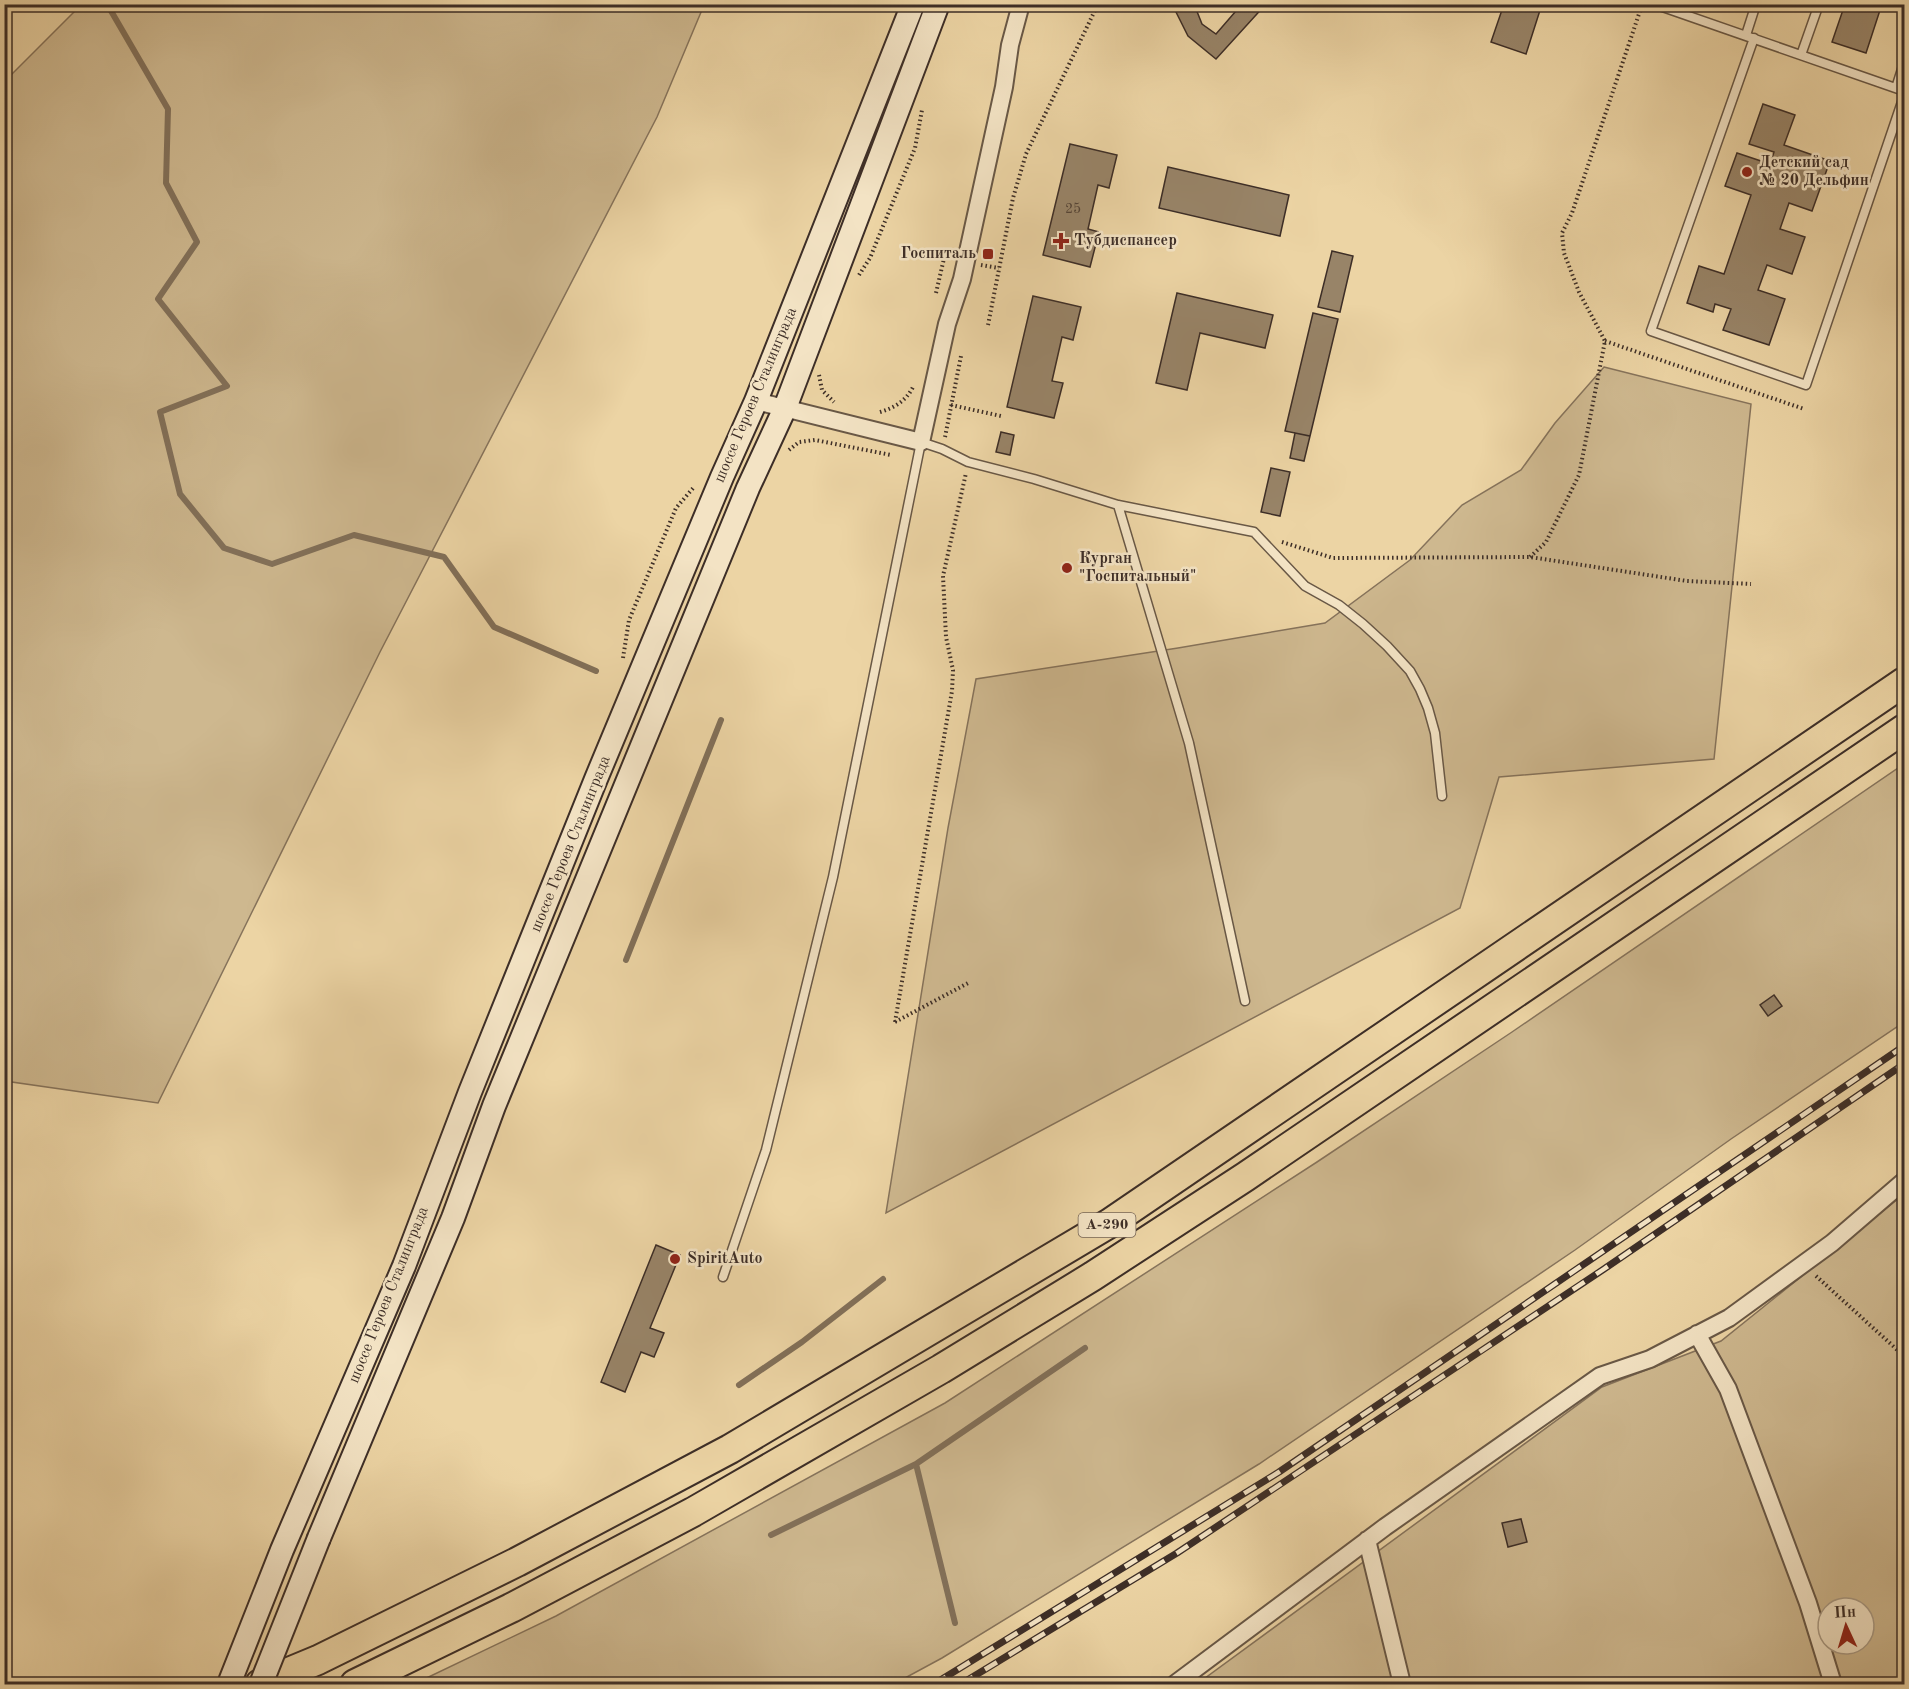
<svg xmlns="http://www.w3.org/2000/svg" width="1909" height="1689" viewBox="0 0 1909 1689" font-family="'Old Standard TT',serif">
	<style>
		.green { fill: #ceb88f; stroke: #86735b; stroke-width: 1.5; fill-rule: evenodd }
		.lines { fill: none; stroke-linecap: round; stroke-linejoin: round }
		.stream { stroke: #827059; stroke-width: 6 }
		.building { fill: #988468; stroke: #3d2e27; stroke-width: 1.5 }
		.lane-casing { stroke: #695846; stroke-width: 11 }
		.street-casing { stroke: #695846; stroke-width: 20 }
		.secondary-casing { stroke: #3d2e27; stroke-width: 26 }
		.highway-casing { stroke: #3d2e27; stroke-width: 32 }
		.path { stroke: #3d2e27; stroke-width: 4; stroke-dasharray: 1.5 3; stroke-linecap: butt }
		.lane { stroke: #f3e3c4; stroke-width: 8 }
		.street { stroke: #f3e3c4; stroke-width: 16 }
		.secondary { stroke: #f3e3c4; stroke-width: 22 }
		.highway { stroke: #ecd4a4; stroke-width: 28 }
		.rail-casing { stroke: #3d2e27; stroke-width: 7 }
		.rail { stroke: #f3e3c4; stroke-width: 4.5; stroke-dasharray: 14; stroke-linecap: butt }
		.secondary-bridge-casing { stroke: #3d2e27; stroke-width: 26; stroke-linecap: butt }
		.secondary-bridge { stroke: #f3e3c4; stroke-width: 22 }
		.poi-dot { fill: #8f2418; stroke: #f3e3c4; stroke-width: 2 }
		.labels { text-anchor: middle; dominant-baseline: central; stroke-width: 5; stroke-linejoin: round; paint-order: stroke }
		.number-label { font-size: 14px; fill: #544437 }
		.shield { fill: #f3e3c4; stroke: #746456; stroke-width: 1.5 }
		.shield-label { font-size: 15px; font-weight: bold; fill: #3d2e27 }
		.poi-label { font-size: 16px; font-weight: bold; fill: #3d2e27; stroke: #f3e3c4; text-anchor: start }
		.street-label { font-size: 16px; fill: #3d2e27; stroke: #f3e3c4 }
	</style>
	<rect width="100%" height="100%" fill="#ecd4a4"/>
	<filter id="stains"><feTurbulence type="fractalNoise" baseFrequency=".00333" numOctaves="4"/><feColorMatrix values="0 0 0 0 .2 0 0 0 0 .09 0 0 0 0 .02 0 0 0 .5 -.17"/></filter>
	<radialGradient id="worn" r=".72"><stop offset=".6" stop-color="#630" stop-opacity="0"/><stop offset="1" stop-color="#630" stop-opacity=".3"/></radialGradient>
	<!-- green -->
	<path class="green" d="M81,5h623l-47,112 -277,535 -222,451 -153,-22v-1000z
		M1604,367l147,37 -37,355 -215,18 -39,131 -574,305 62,-385 28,-149 202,-31 147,-25 85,-63 52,-55 59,-35 34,-47z
		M1904,764v258l-173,117 -156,111 -316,214 -317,194 -48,26h-480l142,-68 389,-213 372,-241 195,-130z
		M1904,1194v490h-707l405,-297 119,-46zM1828,1608h36v36h-36z"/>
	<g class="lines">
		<!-- stream -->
		<path class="stream" d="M107,4l61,105 -2,74 31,59 -39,57 69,87 -67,26 20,82 44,54 48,16 82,-29 90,22 50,70 102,44
			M626,960l95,-240
			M739,1385l63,-43 81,-63
			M916,1464l39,159
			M771,1535l145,-71 169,-116"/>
	</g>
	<!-- building -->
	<path class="building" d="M1172,4h22l8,20 14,10 26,-30h24l-50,55 -28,-23z
		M1504,4h38l-16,50 -35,-12z
		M1845,4h37l-16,49 -34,-11z
		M1763,104l32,11 -11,30 46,16 -18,50 -23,-8 -9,26 25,8 -13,37 -25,-9 -9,25 27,9 -16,46 -46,-15 8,-21 -16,-5 -2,8 -26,-9 12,-37 25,8 27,-79 -26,-9 12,-33 33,11 4,-12 -25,-8z
		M1070,144l47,11 -8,33 -11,-3 -10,44 11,3 -9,35 -47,-12z
		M1168,167l121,28 -9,41 -121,-28z
		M1332,251l21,5 -13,56 -22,-5z
		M1177,293l96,22 -8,33 -65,-15 -13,57 -31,-7z
		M1033,296l48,11 -8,33 -11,-3 -10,44 11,2 -9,35 -47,-11z
		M1313,313l25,6 -28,117 -25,-5z
		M1001,432l13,3 -4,20 -14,-3z
		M1295,433l15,3 -6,25 -14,-3z
		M1271,468l19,4 -10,44 -19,-4z
		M1774,995l8,11 -14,10 -8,-11z
		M656,1245l24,10 -30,73 14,5 -10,24 -13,-5 -16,40 -24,-10z
		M1521,1519l6,23 -19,5 -6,-24z"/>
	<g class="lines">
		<defs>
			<path id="lane" d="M1654,4l250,87
				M1746,35l10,-31
				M1754,38l-103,293 155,54 98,-289
				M1801,55l18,-51
				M1896,88l8,-25
				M1118,505l71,238 56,258
				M723,1277l43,-127 67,-273 88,-435 21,7 26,13 66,17 84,26 136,27 51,54 34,19 24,19 24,22 23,25 10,18 8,19 7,25 7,63"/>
			<path id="street" d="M756,401l165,41 26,-118 15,-45 42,-192 6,-42 11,-41
				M1697,1334l31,55 80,214 25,81
				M1367,1540l35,144
				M1175,1684l210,-157 215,-151 50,-17 79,-41 103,-75 72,-62"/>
			<path id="secondary" d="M319,1538l134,-320 41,-112 254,-618 37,-80 153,-404
				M229,1684l53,-134 122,-284 66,-174 126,-313 126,-302 34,-76 157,-397"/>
			<path id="highway" d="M260,1684l58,-24 199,-98 213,-113 380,-226 794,-541
				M355,1684l156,-76 182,-96 248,-143 152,-93 152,-99 659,-448"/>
		</defs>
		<!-- lane casing -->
		<use href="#lane" class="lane-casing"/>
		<!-- street casing -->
		<use href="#street" class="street-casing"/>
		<!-- secondary casing -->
		<use href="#secondary" class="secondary-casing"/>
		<!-- highway casing -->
		<use href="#highway" class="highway-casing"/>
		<!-- path -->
		<path class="path" d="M981,265l18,3
			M859,275l11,-17 45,-110 7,-38
			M936,293l9,-39
			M988,325l25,-127 13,-44 72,-150
			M1605,341l199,68
			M819,375l3,15 12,12
			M951,405l50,11
			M880,412c14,-4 26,-11 33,-25
			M945,437l16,-81
			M789,450l10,-8 16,-2 76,15
			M1282,542l51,16 197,-1 157,24 64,3
			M1530,557l16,-15 33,-67 26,-134 -26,-49 -15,-39 -2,-20 10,-20 69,-205
			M623,658l6,-38 47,-112 18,-21
			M895,1022l57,-331 1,-21 -7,-33 -3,-61 23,-103
			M895,1022l75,-40
			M1816,1276l88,80"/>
		<!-- lane -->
		<use href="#lane" class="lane"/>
		<!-- street -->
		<use href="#street" class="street"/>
		<!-- secondary -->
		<use href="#secondary" class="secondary"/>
		<!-- highway -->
		<use href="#highway" class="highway"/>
		<defs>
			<path id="rail" d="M934,1684l345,-212 625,-426
				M961,1684l216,-131 427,-284 300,-205"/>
		</defs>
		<!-- rail casing -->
		<use href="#rail" class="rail-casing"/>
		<!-- rail -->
		<use href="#rail" class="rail"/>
		<defs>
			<path id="secondary-bridge" d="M261,1684l58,-146"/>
		</defs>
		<!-- secondary-bridge casing -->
		<use href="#secondary-bridge" class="secondary-bridge-casing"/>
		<!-- secondary-bridge -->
		<use href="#secondary-bridge" class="secondary-bridge"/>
	</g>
	<!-- markers -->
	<g class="poi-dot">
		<circle cx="1747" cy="172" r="6"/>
		<path d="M1058 232h6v6h6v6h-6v6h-6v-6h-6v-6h6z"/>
		<rect x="982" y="248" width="12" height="12" rx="3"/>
		<circle cx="1067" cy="568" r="6"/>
		<circle cx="675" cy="1259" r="6"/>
	</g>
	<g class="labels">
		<!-- number labels -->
		<g class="number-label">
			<text x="1073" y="209">25</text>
		</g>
		<!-- shield labels -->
		<rect class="shield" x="1078.5" y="1213" width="57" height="24" rx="4.5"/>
		<g class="shield-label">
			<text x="1107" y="1225">А-290</text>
		</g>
		<!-- poi labels -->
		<g class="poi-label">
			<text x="1759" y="163">Детский сад<tspan x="1759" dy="18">№ 20 Дельфин</tspan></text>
			<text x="1074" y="241">Тубдиспансер</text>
			<text x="976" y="254" text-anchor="end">Госпиталь</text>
			<text x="1079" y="559">Курган<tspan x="1079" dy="18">"Госпитальный"</tspan></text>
			<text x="687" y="1259">SpiritAuto</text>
		</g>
		<!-- street labels -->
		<g class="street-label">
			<text transform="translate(756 395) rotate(-67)">шоссе Героев Сталинграда</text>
			<text transform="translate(571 844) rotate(-68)">шоссе Героев Сталинграда</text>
			<text transform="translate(389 1295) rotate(-68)">шоссе Героев Сталинграда</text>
		</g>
	</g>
	<!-- margin -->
	<rect width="1909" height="1689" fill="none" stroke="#ecd4a4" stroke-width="24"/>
	<rect x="6" y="6" width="1897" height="1677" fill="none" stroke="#3d2e27" stroke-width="3"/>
	<rect x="12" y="12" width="1885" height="1665" fill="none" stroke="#3d2e27" stroke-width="1.5"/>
	<!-- north arrow -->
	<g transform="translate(1846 1626) rotate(356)"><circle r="28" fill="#f3e3c4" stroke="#aa9b85" stroke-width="1.5"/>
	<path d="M0-4.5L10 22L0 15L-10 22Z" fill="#8f2418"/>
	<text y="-9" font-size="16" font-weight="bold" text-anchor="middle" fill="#3d2e27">Пн</text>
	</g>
	<rect width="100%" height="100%" filter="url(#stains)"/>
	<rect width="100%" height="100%" fill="url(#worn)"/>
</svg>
